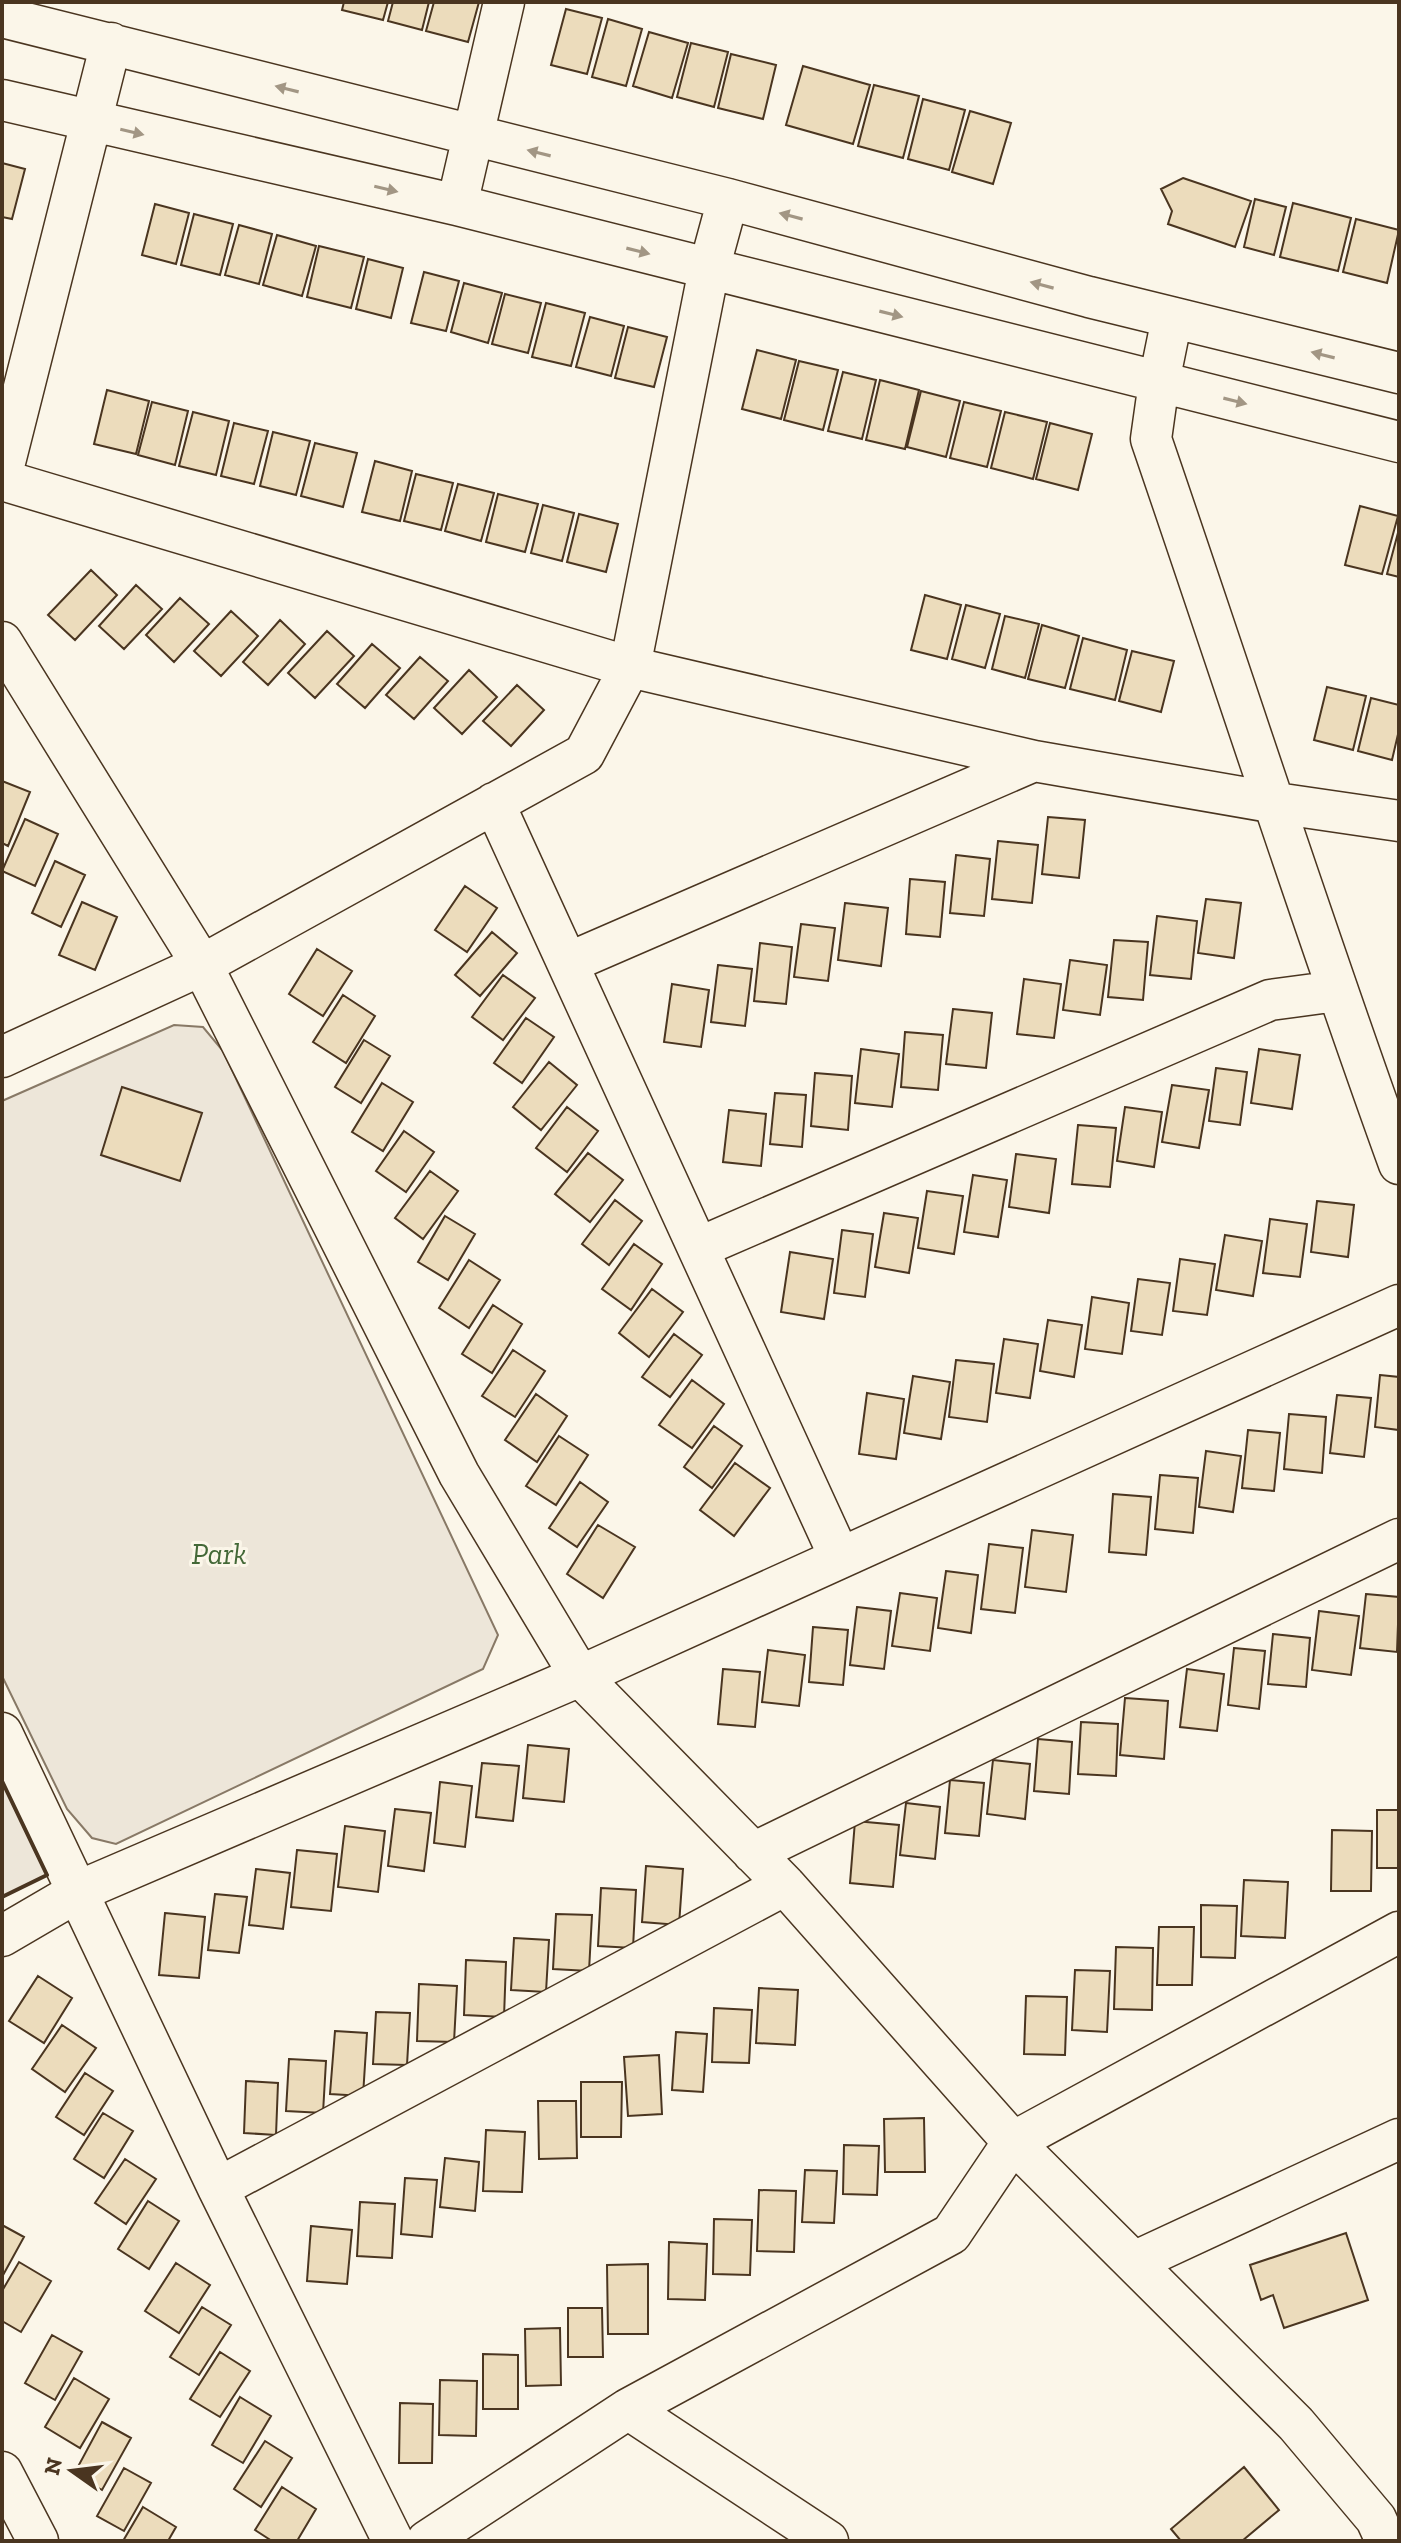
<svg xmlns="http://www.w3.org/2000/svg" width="1401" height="2543" viewBox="0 0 1401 2543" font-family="'Zilla Slab',serif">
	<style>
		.green { fill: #ede6d9; stroke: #887966; stroke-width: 2 }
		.building { fill: #ecdcbc; stroke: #4a3520; stroke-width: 2 }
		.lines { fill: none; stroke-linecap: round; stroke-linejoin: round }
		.minor-casing { stroke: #4a3520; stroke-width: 43 }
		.minor { stroke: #fbf6e9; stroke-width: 40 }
		.wall { stroke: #4a3520; stroke-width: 4 }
		.oneway { fill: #a29684 }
		.labels { text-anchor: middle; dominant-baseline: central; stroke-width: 6; stroke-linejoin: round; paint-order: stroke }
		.park-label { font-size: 30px; font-style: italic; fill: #436837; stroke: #fbf6e9 }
	</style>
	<rect width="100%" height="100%" fill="#fbf6e9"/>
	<!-- green -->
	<path class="green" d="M174,1025l29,2 20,24 275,584 -15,34 -367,175 -24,-6 -25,-29 -65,-133v-575z
		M2,1781l45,94 -45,22z"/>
	<!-- building -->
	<path class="building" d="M344,2h44l-5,18 -41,-10z
		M393,2h36l-7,28 -34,-9z
		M434,2h45l-11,40 -42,-11z
		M566,9l36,9 -15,56 -36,-9z
		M608,19l34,10 -16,57 -34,-9z
		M649,32l39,11 -16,55 -39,-12z
		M691,43l37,9 -14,55 -37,-10z
		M731,54l45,11 -13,54 -45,-11z
		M803,66l67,19 -17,59 -67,-19z
		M874,85l45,11 -16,62 -45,-12z
		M923,99l42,11 -16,60 -41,-11z
		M970,111l41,12 -18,61 -41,-12z
		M2,163l23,6 -13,50 -10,-2z
		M1183,178l68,23 -16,46 -67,-23 4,-13 -11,-22z
		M1255,199l31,8 -12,48 -30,-8z
		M1293,203l58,15 -13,53 -58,-14z
		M155,204l34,9 -13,51 -34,-9z
		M194,214l39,10 -13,51 -39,-10z
		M1356,219l43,11 -12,53 -44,-11z
		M239,225l33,9 -13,50 -34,-9z
		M277,235l39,11 -14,50 -39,-11z
		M319,246l45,11 -13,51 -44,-11z
		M368,259l35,9 -12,50 -35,-9z
		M424,272l35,9 -13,50 -35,-8z
		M464,283l38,10 -14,50 -37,-11z
		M505,294l36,9 -13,50 -36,-9z
		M546,303l39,10 -14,53 -39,-9z
		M590,317l34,9 -13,50 -35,-9z
		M628,327l39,10 -13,50 -39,-9z
		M757,350l39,10 -15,59 -39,-10z
		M799,361l39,9 -15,60 -39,-10z
		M843,372l33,8 -14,59 -34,-8z
		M880,380l39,10 -14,59 -39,-9z
		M107,390l42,11 -13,53 -42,-10z
		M921,391l39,10 -14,56 -39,-10z
		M152,402l36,9 -13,54 -37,-10z
		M964,402l37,9 -14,56 -37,-9z
		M193,412l36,9 -13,54 -37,-9z
		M1005,412l42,10 -14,57 -42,-11z
		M234,423l34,8 -14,53 -33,-8z
		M1050,423l42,11 -14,56 -42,-11z
		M273,432l37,9 -14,54 -36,-9z
		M315,443l42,10 -14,54 -42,-11z
		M375,461l37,10 -12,50 -38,-9z
		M416,474l37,9 -12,47 -37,-9z
		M458,484l36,9 -13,48 -36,-10z
		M498,494l40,10 -13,48 -39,-10z
		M543,505l31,8 -12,48 -31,-8z
		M1360,506l38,10 -16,58 -37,-9z
		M579,514l39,10 -12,48 -39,-10z
		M1399,529v48l-12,-3z
		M91,570l26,25 -42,45 -27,-25z
		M136,585l26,24 -38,40 -25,-23z
		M925,595l36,10 -14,54 -36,-9z
		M180,598l29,26 -35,38 -28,-27z
		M966,605l34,9 -15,54 -33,-9z
		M231,611l27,25 -37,40 -27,-25z
		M1005,616l34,8 -14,54 -33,-9z
		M280,620l25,24 -37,41 -25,-23z
		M1042,625l37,11 -14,52 -37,-9z
		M327,631l27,25 -39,42 -27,-25z
		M1083,638l44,12 -12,50 -45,-11z
		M372,644l28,24 -35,40 -28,-24z
		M1132,651l42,10 -13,51 -42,-11z
		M420,657l28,24 -34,38 -28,-24z
		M469,670l28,27 -35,37 -28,-26z
		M517,685l27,25 -33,36 -28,-25z
		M1327,687l39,9 -13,54 -39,-10z
		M1371,698l28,7v25l-7,30 -34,-9z
		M2,781l28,11 -22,54 -6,-3z
		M1048,817l37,3 -6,58 -37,-4z
		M25,819l33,15 -23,52 -33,-15z
		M998,841l40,4 -6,58 -40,-4z
		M956,855l34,4 -6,57 -34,-3z
		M55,861l30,14 -24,52 -29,-14z
		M910,879l35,3 -5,55 -34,-3z
		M465,886l32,22 -30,44 -32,-22z
		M1206,899l35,4 -7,55 -36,-5z
		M82,902l35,15 -22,53 -36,-15z
		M845,903l43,5 -7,58 -43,-6z
		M1157,916l40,5 -6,58 -41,-4z
		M801,924l34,4 -7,53 -34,-4z
		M492,932l25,21 -37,43 -25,-21z
		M1114,940l34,2 -5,58 -35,-3z
		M760,943l32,4 -6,57 -32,-3z
		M317,949l35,22 -29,45 -34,-22z
		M1070,960l37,5 -7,50 -37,-5z
		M718,965l34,4 -7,57 -34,-4z
		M503,975l32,23 -32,42 -31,-23z
		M1024,979l37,5 -7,54 -37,-4z
		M672,984l37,6 -8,57 -37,-5z
		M343,995l32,21 -29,47 -33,-21z
		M953,1009l39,4 -6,55 -40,-4z
		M526,1018l28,19 -32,46 -28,-20z
		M905,1032l38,3 -5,55 -37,-3z
		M364,1040l26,16 -29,47 -26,-16z
		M861,1049l38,5 -7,53 -37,-4z
		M1259,1049l41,6 -8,54 -41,-6z
		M549,1062l28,23 -36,45 -28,-23z
		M1216,1068l31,4 -7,53 -31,-4z
		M815,1073l37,3 -4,54 -37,-4z
		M382,1083l31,19 -30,49 -31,-19z
		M1172,1085l37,5 -10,58 -37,-6z
		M122,1087l80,26 -22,68 -79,-26z
		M775,1093l31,2 -4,52 -32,-3z
		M567,1107l31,24 -31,41 -31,-24z
		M1125,1107l37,5 -8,55 -37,-6z
		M729,1110l37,4 -5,52 -38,-4z
		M1078,1125l38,3 -6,59 -38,-3z
		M404,1131l30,21 -28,40 -30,-21z
		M588,1153l35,27 -33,42 -35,-28z
		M1016,1154l40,5 -7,54 -40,-6z
		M430,1171l28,20 -35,48 -28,-21z
		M973,1175l34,5 -9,57 -34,-5z
		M927,1191l36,5 -9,58 -36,-6z
		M615,1200l27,21 -33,44 -27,-21z
		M1317,1201l37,4 -6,52 -37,-5z
		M884,1213l34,5 -9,55 -34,-6z
		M445,1216l30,18 -27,46 -30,-18z
		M1270,1219l37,5 -7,53 -37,-4z
		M842,1230l31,4 -8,63 -31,-4z
		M1225,1235l37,6 -9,55 -37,-6z
		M634,1244l28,20 -31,46 -29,-21z
		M790,1252l43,7 -9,60 -43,-7z
		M1180,1259l35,5 -8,51 -34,-4z
		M469,1260l31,20 -31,48 -30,-20z
		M1138,1279l32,4 -8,52 -31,-4z
		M652,1289l31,23 -34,45 -30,-24z
		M1092,1297l37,6 -7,51 -37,-5z
		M493,1305l29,19 -30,49 -30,-19z
		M1048,1320l34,5 -8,52 -34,-6z
		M674,1334l28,21 -32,42 -28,-20z
		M1004,1339l34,5 -8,54 -34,-5z
		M513,1350l32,21 -30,46 -33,-21z
		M956,1360l38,4 -7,58 -38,-5z
		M1380,1375l19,2v53l-24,-3z
		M913,1376l37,6 -9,57 -37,-6z
		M692,1380l32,24 -32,44 -33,-23z
		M867,1393l37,6 -8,60 -37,-5z
		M536,1394l31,22 -30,46 -32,-22z
		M1337,1395l34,3 -7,59 -34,-4z
		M1289,1414l37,3 -4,56 -38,-4z
		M714,1426l28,20 -30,42 -28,-21z
		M1248,1430l32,3 -6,58 -32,-3z
		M559,1436l29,19 -32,50 -30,-19z
		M1206,1451l35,5 -8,56 -34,-5z
		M735,1463l35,25 -36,48 -34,-26z
		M1160,1475l38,3 -5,55 -38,-4z
		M580,1482l28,20 -31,45 -28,-19z
		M1113,1494l38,3 -5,58 -37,-3z
		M598,1525l37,22 -32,51 -36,-24z
		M1032,1530l41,5 -7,57 -41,-5z
		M989,1544l34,4 -8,65 -34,-4z
		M946,1571l32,4 -7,58 -33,-5z
		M900,1593l37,5 -7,53 -38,-5z
		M1366,1594l33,3 -2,55 -37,-4z
		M857,1607l34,4 -7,58 -34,-4z
		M1319,1611l40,5 -8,59 -39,-5z
		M813,1627l35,3 -5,55 -34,-3z
		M1273,1634l37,4 -4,49 -38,-3z
		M1234,1648l31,3 -6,58 -31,-4z
		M768,1650l37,5 -6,51 -37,-4z
		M723,1669l37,3 -5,55 -37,-3z
		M1187,1669l37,5 -7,57 -37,-4z
		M1125,1698l43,3 -4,58 -44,-4z
		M1081,1722l37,2 -2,52 -38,-2z
		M1038,1739l34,3 -3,52 -35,-3z
		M528,1745l41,4 -5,53 -41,-4z
		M993,1760l37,4 -5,55 -38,-5z
		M482,1763l37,3 -6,55 -37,-4z
		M950,1780l34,3 -5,53 -34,-3z
		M440,1782l32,4 -7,61 -31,-4z
		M906,1803l34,4 -5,52 -35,-4z
		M395,1809l36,4 -7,58 -36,-5z
		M1377,1810h22v58h-22z
		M855,1821l44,4 -6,62 -43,-4z
		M345,1826l40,5 -7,61 -40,-5z
		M1332,1830l40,1 -1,60h-40z
		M297,1850l40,4 -6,57 -40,-4z
		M646,1866l37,3 -4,56 -37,-3z
		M256,1869l34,4 -7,56 -34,-4z
		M1244,1880l44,2 -3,56 -44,-2z
		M601,1888l35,2 -3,58 -35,-2z
		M215,1894l32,3 -8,56 -31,-3z
		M1201,1905l36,1 -2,52 -34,-1z
		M165,1913l40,4 -6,61 -40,-3z
		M556,1914l36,1 -3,56 -36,-2z
		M1159,1927h35l-2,58h-35z
		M514,1938l35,2 -3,52 -35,-2z
		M1116,1947l37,1 -1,62 -38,-1z
		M466,1960l40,2 -2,55 -40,-2z
		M1075,1970l35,1 -3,61 -35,-2z
		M38,1976l34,22 -28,45 -35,-22z
		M419,1984l38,2 -3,56 -37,-1z
		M759,1988l39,2 -3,55 -39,-2z
		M1026,1996l41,1 -2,58 -41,-1z
		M714,2008l38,2 -3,53 -37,-1z
		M376,2012l34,1 -3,52 -34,-1z
		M62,2025l34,23 -31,44 -33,-23z
		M335,2031l32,2 -4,63 -33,-2z
		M676,2032l31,2 -4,58 -31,-2z
		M659,2055l3,59 -34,2 -4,-59z
		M289,2059l37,2 -3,52 -37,-2z
		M85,2073l28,18 -29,44 -28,-18z
		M246,2081l32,2 -2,52 -32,-2z
		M581,2082h41l-1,55h-40z
		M538,2101h38l1,57 -38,1z
		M103,2113l30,18 -29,47 -30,-19z
		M924,2118l1,54h-40l-1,-53z
		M486,2130l39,2 -3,60 -39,-1z
		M844,2145l35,1 -2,49 -34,-1z
		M445,2158l34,4 -4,49 -35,-4z
		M125,2159l31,20 -30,45 -31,-21z
		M805,2170l32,1 -3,52 -32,-1z
		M405,2178l32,2 -5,57 -31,-3z
		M759,2190l37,1 -2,61 -37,-1z
		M148,2201l31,20 -30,48 -31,-20z
		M360,2202l35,2 -3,54 -35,-2z
		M714,2219l38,1 -2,55 -37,-1z
		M2,2225l22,12 -22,40z
		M311,2226l41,4 -5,54 -40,-3z
		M1346,2233l22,67 -84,28 -11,-33 -12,5 -11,-35z
		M669,2242l38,2 -2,56 -37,-1z
		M19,2262l32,19 -30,51 -19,-11v-30z
		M176,2263l34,22 -31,48 -34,-22z
		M648,2264v70h-40l-1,-69z
		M202,2307l29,18 -32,50 -29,-18z
		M568,2308h34l1,49h-35z
		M560,2328l1,57 -35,1 -1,-57z
		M52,2335l30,17 -27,48 -30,-17z
		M220,2352l30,19 -30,46 -30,-18z
		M483,2354l35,1v54h-35z
		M74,2378l35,21 -29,49 -35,-21z
		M440,2380l37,1 -1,55 -37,-1z
		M240,2397l31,19 -28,47 -31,-18z
		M400,2403l33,1 -1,59h-33z
		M102,2422l29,16 -29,52 -28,-16z
		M265,2441l27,17 -31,49 -27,-18z
		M1244,2467l35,43 -37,31h-61l-10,-12z
		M124,2468l27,15 -27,48 -27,-15z
		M282,2487l34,22 -19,32h-25l-17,-11z
		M143,2507l33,20 -8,14h-45z"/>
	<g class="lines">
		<defs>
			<path id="minor" d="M2,17l726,182 361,98 310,76
				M2,100l455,105 942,237
				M457,205l47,-203
				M1172,318l-13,64 -8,57c83,242 161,485 248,725
				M2,474l109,-431
				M2,480l628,187 404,94 242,42 123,18
				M2,642l200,323 257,509 121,202 205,209 228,257 283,282 80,95 10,22
				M494,803l346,755
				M568,963l466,-202
				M2,1057l200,-92 382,-211 46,-87 79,-398 19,-70
				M698,1248l572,-248 67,-9
				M2,1733l216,455 175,353
				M753,1853l646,-314
				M2,1936l77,-45 501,-215 819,-371
				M218,2188l567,-303
				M1134,2262l265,-123
				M628,2409l200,132
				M2,2472l36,69
				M427,2541l201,-132 323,-175 62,-92 386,-210"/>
		</defs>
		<!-- minor casing -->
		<use href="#minor" class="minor-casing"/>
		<!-- minor -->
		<use href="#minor" class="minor"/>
		<!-- wall -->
		<path class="wall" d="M2,1781l45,94 -45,22"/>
	</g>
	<!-- one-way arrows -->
	<defs><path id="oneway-solid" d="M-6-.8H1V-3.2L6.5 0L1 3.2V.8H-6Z" transform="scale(2)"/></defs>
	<g class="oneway">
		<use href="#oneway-solid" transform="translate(287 89) rotate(-166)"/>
		<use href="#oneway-solid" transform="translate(132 132) rotate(13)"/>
		<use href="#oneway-solid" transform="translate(539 153) rotate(-166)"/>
		<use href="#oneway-solid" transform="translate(386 189) rotate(13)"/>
		<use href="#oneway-solid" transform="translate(791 216) rotate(-165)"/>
		<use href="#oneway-solid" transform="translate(638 251) rotate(14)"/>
		<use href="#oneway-solid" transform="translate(1042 285) rotate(-165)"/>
		<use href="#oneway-solid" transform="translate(891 314) rotate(14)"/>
		<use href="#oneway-solid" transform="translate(1323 355) rotate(-166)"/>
		<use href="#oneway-solid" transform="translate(1235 401) rotate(14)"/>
	</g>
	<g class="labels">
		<!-- park labels -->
		<g class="park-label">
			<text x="219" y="1554">Park</text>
		</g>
	</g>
	<!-- border -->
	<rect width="1401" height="2543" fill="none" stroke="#4a3520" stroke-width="8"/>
	<!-- north arrow -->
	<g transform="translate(72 2471) rotate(284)" stroke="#fbf6e9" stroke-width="6" paint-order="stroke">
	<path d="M0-6L14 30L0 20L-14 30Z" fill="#4a3520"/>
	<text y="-12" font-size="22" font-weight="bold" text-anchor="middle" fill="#4a3520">N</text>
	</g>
</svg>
